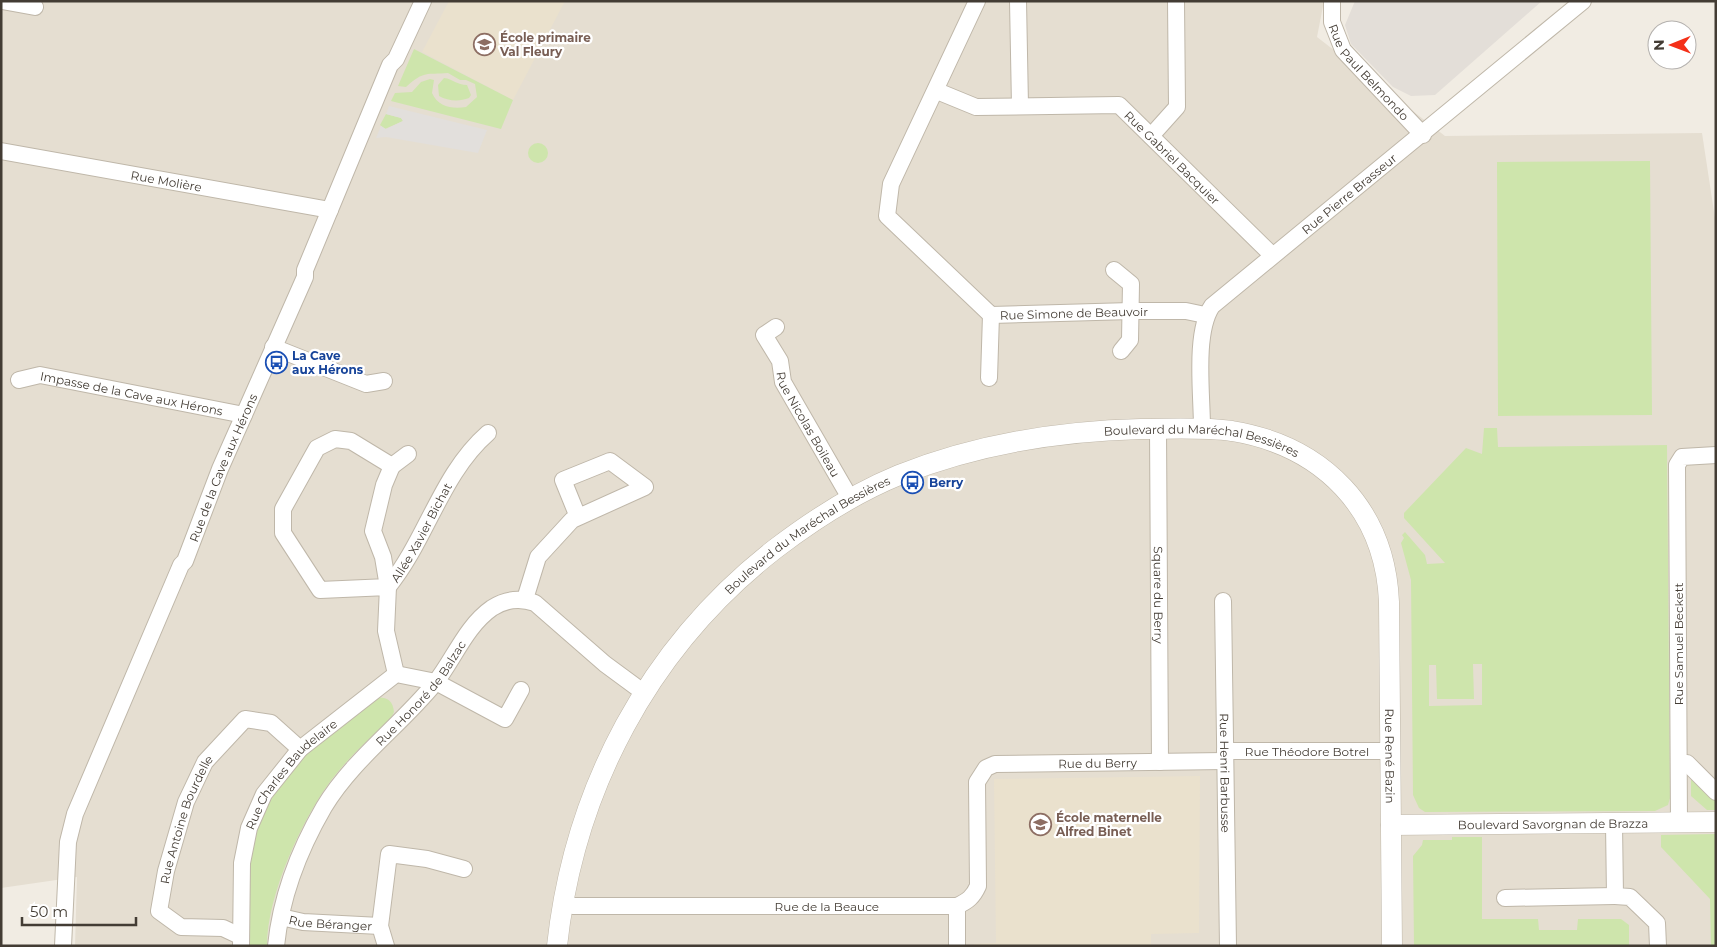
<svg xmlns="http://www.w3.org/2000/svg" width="1717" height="947" viewBox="0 0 1717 947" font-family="Montserrat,sans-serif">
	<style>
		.residential { fill: #e5ded1 }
		.industrial { fill: #e3ded8 }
		.education { fill: #eae1cd }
		.green { fill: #cee5ac; fill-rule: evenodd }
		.parking { fill: #e2dfdc }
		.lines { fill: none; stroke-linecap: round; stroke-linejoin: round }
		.minor-casing { stroke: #bfb7a9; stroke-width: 18 }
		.tertiary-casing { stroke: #bfb7a9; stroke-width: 21 }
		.minor { stroke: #fff; stroke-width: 16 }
		.tertiary { stroke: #fff; stroke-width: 20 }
		.labels { text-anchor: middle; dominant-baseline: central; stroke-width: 4.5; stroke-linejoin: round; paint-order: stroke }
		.education-label { font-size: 12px; font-weight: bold; fill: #785e54; stroke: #fff; text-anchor: start }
		.street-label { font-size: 12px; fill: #433c34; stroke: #fff }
		.transit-label { font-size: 12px; font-weight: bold; fill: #164399; stroke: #fff; text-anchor: start }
	</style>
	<rect width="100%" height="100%" fill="#f1ece3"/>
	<!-- residential -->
	<path class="residential" d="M1,1h1323l-7,36 128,99 257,-3 14,92v721h-1641l2,-69 -76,11z"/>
	<!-- industrial -->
	<path class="industrial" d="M1355,1h187l-107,94 -24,1 -18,-9 -42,-43 -6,-19z"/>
	<!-- education -->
	<path class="education" d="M449,1h116l-52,99 -91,-48z
		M1200,776l-1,157 -48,1v12h-177v-2l22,-1 -2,-164z"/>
	<!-- green -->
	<path class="green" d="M414,49l99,51 -12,29 -110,-28 4,-8 17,-1 9,-10 9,-3 4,1 -2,13c6,14 20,16 34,14l11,-10 -2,-13 -9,-4h-6l-12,-7c-22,2 -23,-3 -42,14l-8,-1z
		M444,78c9,1 13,7 23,7l4,10 -2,3c-10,4 -21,3 -30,-2l-1,-11z
		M386,114l15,4 2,3 -18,8 -5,-4z
		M528 153a10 10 0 1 1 20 0a10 10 0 1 1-20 0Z
		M1650,161l2,254 -154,1 -1,-254z
		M1484,428h13l1,19 169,-2 3,353 -2,7 -13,6 -230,1 -6,-4 -6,-13 -2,-215 -10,-37 3,-5 -2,-3 3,-3 20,23 2,9 18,-1 -41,-45v-5l62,-65 16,6zM1473,664h9v41l-53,1v-41h7l1,34h37z
		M373,698c12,-2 20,1 21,14l-3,6c-20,19 -42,39 -59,61 -30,40 -65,116 -65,167h-24l1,-55 13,-74 37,-54z
		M1691,773l25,25v12h-9l-16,-14z
		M1716,834v112h-5l-1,-47 -49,-52v-12z
		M1452,837h30v82h56l1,11h38l1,-11h43l8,6v21h-215l-1,-90 9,-11 1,-5h29z"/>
	<!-- parking -->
	<path class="parking" d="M389,106l98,24 -9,23 -92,-16 -10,1 5,-12 5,3 17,-8 -2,-3 -15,-4z"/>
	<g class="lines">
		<defs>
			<g id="minor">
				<path d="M2,1l33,6"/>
				<path id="s1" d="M977,1l-86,183 -4,32 104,99 140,-4h55l19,4"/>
				<path d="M1018,1l2,105"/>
				<path id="s2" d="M1332,1v21l11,28 80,85"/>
				<path id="s3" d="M937,91l39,16 143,-2 153,150"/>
				<path d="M1151,136l26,-29 -1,-106"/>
				<path id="s4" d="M1,151l329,59"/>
				<path d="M1114,270l17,14 -1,56 -9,11"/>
				<path id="s5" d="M776,327l-12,8 16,26 3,21 67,116"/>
				<path d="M273,347l93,37 18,-3"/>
				<path d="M989,378l2,-63"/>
				<path id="s6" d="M19,380l21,-5 204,40"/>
				<path id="s7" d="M1202,428c0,-34 -8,-95 10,-122l371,-305"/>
				<path id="s8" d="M1158,429l2,333"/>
				<path d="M392,466l16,-12"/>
				<path d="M388,587l-68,3 -37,-57v-24l34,-61 18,-9 16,2 41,25 -8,19 -11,46 10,26 5,30 -2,44 10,43"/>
				<path id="s9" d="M388,587c39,-48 53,-113 100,-154"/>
				<path d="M525,599l13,-42 34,-37 73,-33 -35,-26 -47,19 15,37"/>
				<path id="s10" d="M1223,601l5,345"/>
				<path id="s11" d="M1225,751h166"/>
				<path d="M1679,763h8l29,29"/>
				<path d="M1679,823l-2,-358 5,-8 34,-2"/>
				<path d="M1614,824l1,72 15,1 27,26 1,23"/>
				<path d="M1505,898l110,-2"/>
				<path id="s12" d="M562,904l12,2h383c11,-5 16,-9 21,-20l-1,-104 9,-14 9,-4 230,-3"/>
				<path d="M957,906v40"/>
				<path id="s13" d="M281,917l22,5 77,4"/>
				<path id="s14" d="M240,936l-17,-8 -42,-1 -22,-16 7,-40 20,-69 19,-40 40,-43 26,4 29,26"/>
				<path id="s15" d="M63,946l5,-104 7,-28 106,-249 4,-4 35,-92 85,-192v-7l85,-205 6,-6 27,-58"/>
				<path id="s16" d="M241,946l1,-83 7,-35 15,-34 36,-45 96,-75 40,8 69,37 16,-29"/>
				<path id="s17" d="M276,946c5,-49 23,-96 48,-139 29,-48 76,-81 111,-124 19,-24 31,-57 57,-75 14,-9 29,-10 43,-5l70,61 38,28"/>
				<path d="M386,946l-6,-20 9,-72 38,5 37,10"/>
			</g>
			<g id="tertiary">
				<path id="s18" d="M1391,825l325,-3"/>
				<path id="s19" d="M557,946c17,-157 92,-299 218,-397 38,-29 80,-56 124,-74 78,-31 159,-44 242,-46 30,0 61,-2 91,2 91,15 153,78 157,171l3,344"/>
			</g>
		</defs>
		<!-- minor casing -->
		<use href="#minor" class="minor-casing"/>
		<!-- tertiary casing -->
		<use href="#tertiary" class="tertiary-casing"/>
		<!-- minor -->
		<use href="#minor" class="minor"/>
		<!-- tertiary -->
		<use href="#tertiary" class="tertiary"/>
	</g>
	<!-- icons -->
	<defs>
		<symbol id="school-ring" viewBox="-11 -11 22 22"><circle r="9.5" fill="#fff" stroke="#8d6e63" stroke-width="1.5"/><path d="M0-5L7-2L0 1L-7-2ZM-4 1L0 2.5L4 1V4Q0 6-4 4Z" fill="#8d6e63"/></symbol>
		<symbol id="bus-ring" viewBox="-11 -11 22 22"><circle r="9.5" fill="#fff" stroke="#1a4fb4" stroke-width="1.5"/><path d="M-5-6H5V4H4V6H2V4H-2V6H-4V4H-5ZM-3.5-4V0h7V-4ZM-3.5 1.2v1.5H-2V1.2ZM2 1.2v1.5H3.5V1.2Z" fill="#1a4fb4"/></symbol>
	</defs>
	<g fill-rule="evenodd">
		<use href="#school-ring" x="472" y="32" width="25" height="25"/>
		<use href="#bus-ring" x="264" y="350" width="25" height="25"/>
		<use href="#bus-ring" x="900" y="470" width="25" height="25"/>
		<use href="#school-ring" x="1028" y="812" width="25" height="25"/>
	</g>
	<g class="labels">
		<!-- education labels -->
		<g class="education-label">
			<text x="500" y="37">École primaire<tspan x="500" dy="14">Val Fleury</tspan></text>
			<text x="1056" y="817">École maternelle<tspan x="1056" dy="14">Alfred Binet</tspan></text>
		</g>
		<!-- street labels -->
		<g class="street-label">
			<text stroke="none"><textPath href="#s2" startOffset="84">Rue Paul Belmondo</textPath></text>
			<text stroke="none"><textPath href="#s3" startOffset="260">Rue Gabriel Bacquier</textPath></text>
			<text stroke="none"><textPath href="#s4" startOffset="168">Rue Molière</textPath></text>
			<text stroke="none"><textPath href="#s7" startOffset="301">Rue Pierre Brasseur</textPath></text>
			<text stroke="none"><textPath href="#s1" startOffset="461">Rue Simone de Beauvoir</textPath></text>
			<text stroke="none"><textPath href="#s6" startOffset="115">Impasse de la Cave aux Hérons</textPath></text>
			<text stroke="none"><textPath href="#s5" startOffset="115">Rue Nicolas Boileau</textPath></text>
			<text stroke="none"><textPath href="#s19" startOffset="920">Boulevard du Maréchal Bessières</textPath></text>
			<text stroke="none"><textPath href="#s15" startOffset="510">Rue de la Cave aux Hérons</textPath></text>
			<text stroke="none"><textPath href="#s9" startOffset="64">Allée Xavier Bichat</textPath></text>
			<text stroke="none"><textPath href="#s19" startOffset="500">Boulevard du Maréchal Bessières</textPath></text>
			<text stroke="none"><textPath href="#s8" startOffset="166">Square du Berry</textPath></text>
			<text transform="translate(1678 644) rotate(-90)">Rue Samuel Beckett</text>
			<text stroke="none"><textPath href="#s17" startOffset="298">Rue Honoré de Balzac</textPath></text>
			<text stroke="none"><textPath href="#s11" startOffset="82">Rue Théodore Botrel</textPath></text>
			<text stroke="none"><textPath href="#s19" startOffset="1356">Rue René Bazin</textPath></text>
			<text stroke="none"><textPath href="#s12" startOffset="658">Rue du Berry</textPath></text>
			<text stroke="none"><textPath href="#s10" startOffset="172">Rue Henri Barbusse</textPath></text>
			<text stroke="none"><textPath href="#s16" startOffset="188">Rue Charles Baudelaire</textPath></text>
			<text stroke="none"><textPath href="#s14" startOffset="184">Rue Antoine Bourdelle</textPath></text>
			<text stroke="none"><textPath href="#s18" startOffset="162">Boulevard Savorgnan de Brazza</textPath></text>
			<text stroke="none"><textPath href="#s12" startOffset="265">Rue de la Beauce</textPath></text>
			<text stroke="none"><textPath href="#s13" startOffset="50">Rue Béranger</textPath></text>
		</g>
		<!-- transit labels -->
		<g class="transit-label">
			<text x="292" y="355">La Cave<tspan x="292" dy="14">aux Hérons</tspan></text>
			<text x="929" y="482">Berry</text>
		</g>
	</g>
	<!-- border -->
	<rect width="1717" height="947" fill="none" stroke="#433c34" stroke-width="5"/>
	<!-- north arrow -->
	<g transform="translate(1672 45) rotate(269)"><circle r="24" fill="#ffffff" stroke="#b4b1ae"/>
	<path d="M0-4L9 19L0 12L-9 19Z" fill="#f43018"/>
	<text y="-8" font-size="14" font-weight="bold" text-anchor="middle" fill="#433c34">N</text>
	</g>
	<!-- scale -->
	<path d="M22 917v8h114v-8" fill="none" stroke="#433c34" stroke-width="2.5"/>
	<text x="30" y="917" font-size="15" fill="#433c34" stroke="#ffffff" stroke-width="4" paint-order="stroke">50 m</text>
</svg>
